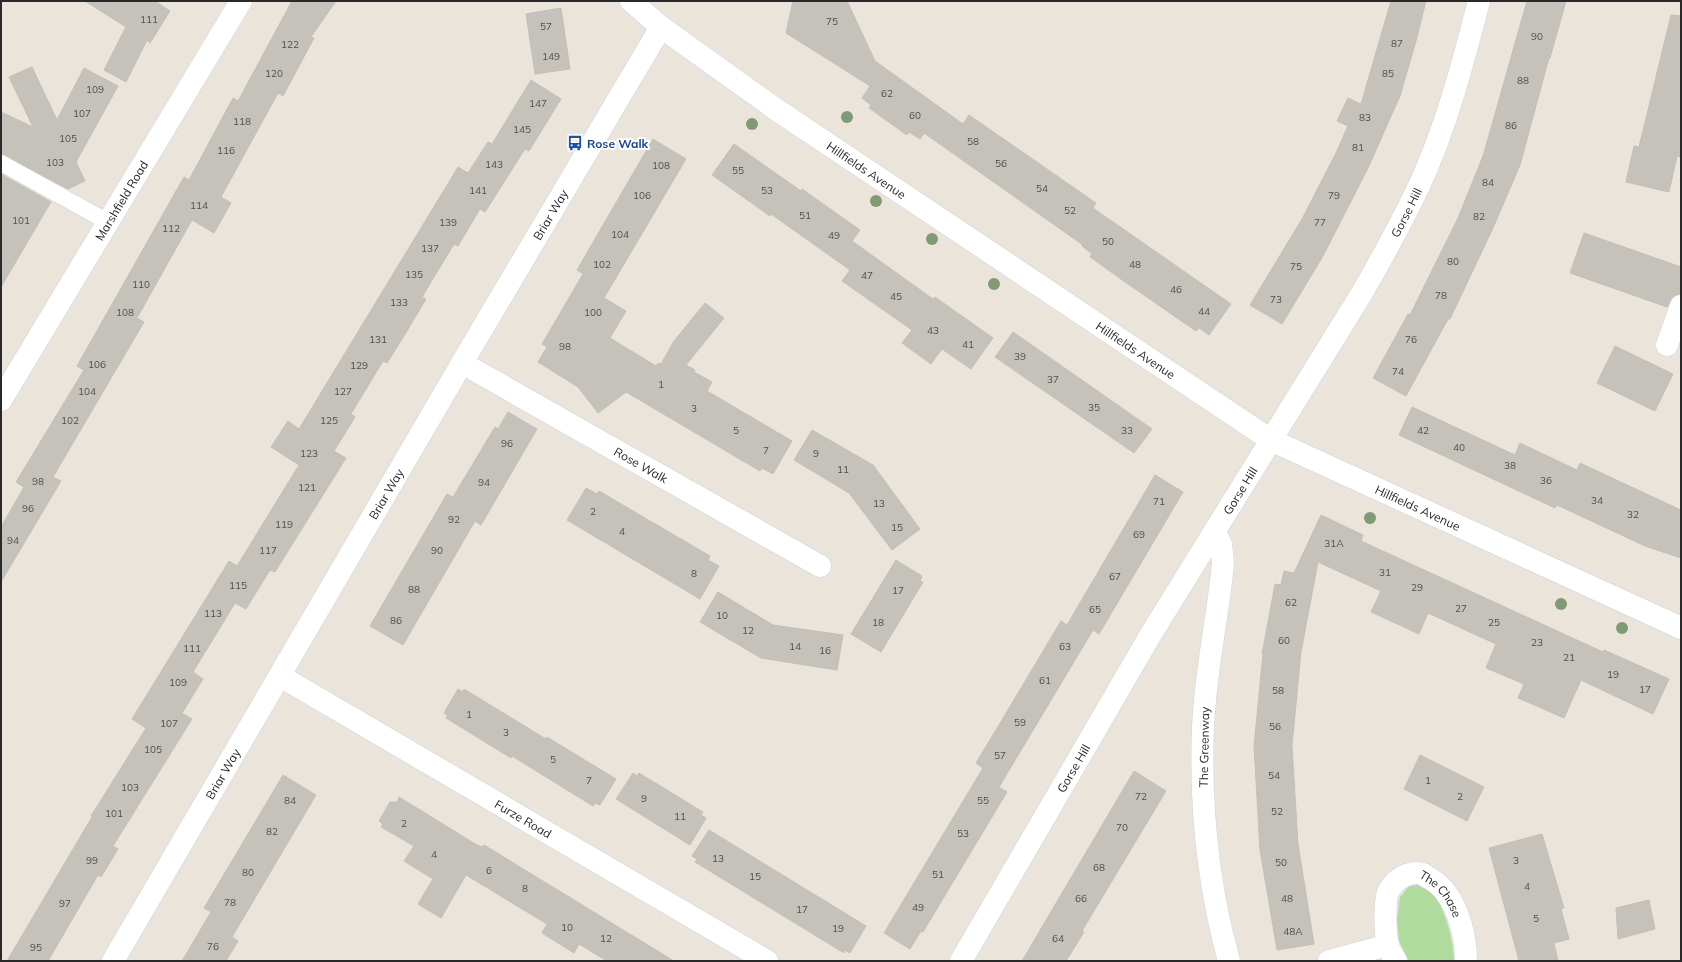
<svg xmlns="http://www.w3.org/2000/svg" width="1682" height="962" viewBox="0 0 1682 962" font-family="Mulish,sans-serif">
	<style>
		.green { fill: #afdc9c }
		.building { fill: #c5c1bb; stroke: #c5c0b5 }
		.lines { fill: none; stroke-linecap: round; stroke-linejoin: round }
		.service-casing { stroke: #d1d3e0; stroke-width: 17 }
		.minor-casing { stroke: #d1d3e0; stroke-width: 23 }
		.tertiary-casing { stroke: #d1d3e0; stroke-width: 23 }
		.service { stroke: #fff; stroke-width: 16 }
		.minor { stroke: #fff; stroke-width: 22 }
		.tertiary { stroke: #fff; stroke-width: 22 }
		.tree { fill: #809b74 }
		.labels { text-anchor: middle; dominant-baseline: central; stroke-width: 4; stroke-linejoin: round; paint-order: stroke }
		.number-label { font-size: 10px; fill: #504f4e }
		.transit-label { font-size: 12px; font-weight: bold; fill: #164399; stroke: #fff; text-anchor: start }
		.street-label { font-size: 12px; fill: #292929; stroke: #fff }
	</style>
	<rect width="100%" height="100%" fill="#eae4db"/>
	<!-- green -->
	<path class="green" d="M1417,885c4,2 9,3 12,5 15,12 25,52 25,71h-45l-10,-20 -2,-22 3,-22 9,-11z"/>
	<!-- building -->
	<path class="building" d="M85,1h70l15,10 -20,32 -3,-3 -21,42 -22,-12 22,-43z
		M292,1h44l-25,36 3,1 -31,58 -5,-3 -57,104 10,6 -17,30 -22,-13 -55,98 7,4 -91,155 8,4 -60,101v-55l23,-40 -8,-5 68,-112 -7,-4 107,-189 5,3 44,-82 5,3z
		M793,1h54l28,60 88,63 6,-9 127,88 -3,5 138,96 -22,31 -10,-7 -3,3 -68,-47 -38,-27 2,-3 -10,-8 1,-1 -159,-112 -4,6 -11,-7 -2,3 -38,-27 2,-3 -9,-7 8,-12 -84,-53z
		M1391,1h35l-10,40 -16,55 -32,72 -45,88 -41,68 -32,-19 52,-86 33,-64 13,-29 -11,-5 11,-23 13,6z
		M1527,1h39l-16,57h-1l-29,107 -27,63 -43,91h-2l-42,77 -33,-18 35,-64 2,1 48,-97 25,-62z
		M561,8l9,61 -35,5 -9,-60z
		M1671,15l10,1v141l-4,-1 -8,36 -43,-10 8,-36 5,1z
		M32,67l25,53 27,-52 34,18 -42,76 9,19 -17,8 -67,-35v-42l32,15 -24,-50z
		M531,80l30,19 -32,52 -4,-2 -40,63 -5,-3 -22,37 -4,-2 -32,53 4,2 -22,37 -17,27 -4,-2 -32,53 4,3 -21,34 12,7 -71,114 -5,-2 -24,39 -11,-6 -42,69 10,7 -21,34 10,6 -79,127 5,3 -17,28 -3,-2 -50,86h-41l85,-144 -1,-1 55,-88 -14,-9 97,-158 8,5 62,-101 -28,-18 17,-26 11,8 159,-262 10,6 20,-31 4,2z
		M653,139l33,20 -82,139 22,13 -16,27 46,28 2,-3 3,1 13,-23 31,-38 19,15 -38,47 9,5 -1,2 18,10 -5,9 85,50 -19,33 -11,-6 -2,3 -134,-79 -28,21 -20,-26 -40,-25 9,-15 -5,-3 41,-70 -6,-4z
		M734,144l67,47 1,-2 58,41 -8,11 81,58 2,-2 58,41 -22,31 -29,-20 -11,15 -29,-21 10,-13 -70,-49 8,-11 -79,-56 -1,2 -58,-41z
		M1,174l50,28 -50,85z
		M1584,233l97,34v27l-8,3 -6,10 -97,-34z
		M1013,332l139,97 -18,24 -139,-96z
		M1615,346l58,28 -18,37 -58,-28z
		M1412,407l103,48 5,-12 57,27 3,-7 101,47v48l-36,-12 -88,-41 -2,3 -156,-73z
		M508,412l29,17 -56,96 -6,-4 -72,124 -33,-19 77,-132 6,3 42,-70 3,2z
		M812,430l61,35 47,64 -28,21 -43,-57 -55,-33z
		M1155,475l28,17 -84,142 -6,-4 -70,117 -24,40 8,5 -84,140 -2,-1 -11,18 -26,-16 99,-165 -7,-5 20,-33 65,-109 6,4z
		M586,488l11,6 2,-3 111,65 -2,4 11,6 -19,33 -133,-79z
		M1321,515l42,20 -2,6 242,111 1,-2 65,29 -16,35 -72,-34 -17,38 -46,-20 6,-14 -38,-16 10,-24 -68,-31 -9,21 -48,-22 10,-21 -63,-29 -17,90 -9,93 6,99 16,100 -37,6 -17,-100 -6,-104 9,-92h-1l13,-70 6,1 3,-14 10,2z
		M896,560l26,16 -2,5 3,1 -42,70 -30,-18z
		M718,592l55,33 70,10 -6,35 -76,-12 -61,-36z
		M458,689l5,3 1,-3 82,50 1,-2 69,42 -16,26 -5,-2 -2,3 -81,-50 -1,2 -65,-40 2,-2 -4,-3z
		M1420,755l64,32 -17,34 -63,-32z
		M1134,771l32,20 -84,140 2,1 -18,29h-44z
		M633,773l4,3 2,-3 64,39 -2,3 5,3 -16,27 -74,-46z
		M283,775l33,20 -84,142 6,4 -12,20h-44l29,-49 -7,-4z
		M399,797l78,48 5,2 2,-2 190,116h-67l-28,-17 -5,9 -32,-20 5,-9 -81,-49 -25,43 -23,-14 15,-25 -29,-18 10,-15 -33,-19 2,-3 -4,-3 11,-19h7z
		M709,830l157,96 -16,27 -5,-3 -1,3 -149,-91 2,-3 -5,-3z
		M1542,834l22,74 -3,1 8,30 -15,4 4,18h-39l-30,-113z
		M1649,900l6,29 -37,10 -2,-31z"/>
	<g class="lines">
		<defs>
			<path id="service" d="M1,163l107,59"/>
			<g id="minor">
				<path d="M1667,345l14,-39"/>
				<path id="s1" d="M462,363l358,203"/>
				<path id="s2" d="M1,400l240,-399"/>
				<path d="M1215,533l6,11 2,19c-5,55 -18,109 -20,165 -3,78 5,157 26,233"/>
				<path id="s3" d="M280,676l487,285"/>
				<path id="s4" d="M113,961l349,-598 199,-336"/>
				<path id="s5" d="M961,961l190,-327 211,-341c20,-35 40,-71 57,-107 27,-58 44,-123 60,-185"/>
				<path d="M1329,961l59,-16"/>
				<path id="s6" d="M1396,961c-3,-5 -7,-11 -8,-16 -3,-10 -4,-47 1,-55 6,-10 17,-18 30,-17 3,0 6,2 8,4 28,13 39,55 39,84"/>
			</g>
			<g id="tertiary">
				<path id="s7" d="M631,1l30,26 113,81 497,332 410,188"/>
			</g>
		</defs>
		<!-- service casing -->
		<use href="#service" class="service-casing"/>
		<!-- minor casing -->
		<use href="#minor" class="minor-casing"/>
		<!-- tertiary casing -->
		<use href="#tertiary" class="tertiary-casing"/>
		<!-- service -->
		<use href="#service" class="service"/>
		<!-- minor -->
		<use href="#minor" class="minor"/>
		<!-- tertiary -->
		<use href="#tertiary" class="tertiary"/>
	</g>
	<!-- trees -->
	<g class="tree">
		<circle cx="847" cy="117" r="6"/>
		<circle cx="752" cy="124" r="6"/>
		<circle cx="876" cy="201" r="6"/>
		<circle cx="932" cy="239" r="6"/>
		<circle cx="994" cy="284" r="6"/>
		<circle cx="1370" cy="518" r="6"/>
		<circle cx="1561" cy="604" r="6"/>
		<circle cx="1622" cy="628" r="6"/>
	</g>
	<!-- icons -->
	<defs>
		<symbol id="bus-bare" viewBox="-9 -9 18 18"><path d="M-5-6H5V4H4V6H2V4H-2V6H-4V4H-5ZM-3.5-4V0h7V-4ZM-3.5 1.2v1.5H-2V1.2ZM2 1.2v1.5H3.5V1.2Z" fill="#1a4fb4" stroke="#fff" stroke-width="2.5" paint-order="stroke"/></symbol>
	</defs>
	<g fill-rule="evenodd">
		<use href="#bus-bare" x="564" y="132" width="22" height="22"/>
	</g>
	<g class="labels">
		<!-- number labels -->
		<g class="number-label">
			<text x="149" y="19">111</text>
			<text x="832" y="21">75</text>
			<text x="546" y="26">57</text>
			<text x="1537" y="36">90</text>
			<text x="1397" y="43">87</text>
			<text x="290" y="44">122</text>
			<text x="551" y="56">149</text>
			<text x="274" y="73">120</text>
			<text x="1388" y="73">85</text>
			<text x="1523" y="80">88</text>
			<text x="95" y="89">109</text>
			<text x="887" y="93">62</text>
			<text x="538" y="103">147</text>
			<text x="82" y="113">107</text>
			<text x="915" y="115">60</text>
			<text x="1365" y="117">83</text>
			<text x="242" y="121">118</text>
			<text x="1511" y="125">86</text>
			<text x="522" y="129">145</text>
			<text x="68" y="138">105</text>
			<text x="973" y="141">58</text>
			<text x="1358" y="147">81</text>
			<text x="226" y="150">116</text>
			<text x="55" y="162">103</text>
			<text x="1001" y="163">56</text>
			<text x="494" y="164">143</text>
			<text x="661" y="165">108</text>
			<text x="738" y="170">55</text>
			<text x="1488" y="182">84</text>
			<text x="1042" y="188">54</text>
			<text x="478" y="190">141</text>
			<text x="767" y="190">53</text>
			<text x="642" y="195">106</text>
			<text x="1334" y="195">79</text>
			<text x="199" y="205">114</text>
			<text x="1070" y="210">52</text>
			<text x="805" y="215">51</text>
			<text x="1479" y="216">82</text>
			<text x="21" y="220">101</text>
			<text x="448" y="222">139</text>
			<text x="1320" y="222">77</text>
			<text x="171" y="228">112</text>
			<text x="620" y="234">104</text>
			<text x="834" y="235">49</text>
			<text x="1108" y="241">50</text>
			<text x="430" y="248">137</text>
			<text x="1453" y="261">80</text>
			<text x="602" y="264">102</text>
			<text x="1135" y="264">48</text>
			<text x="1296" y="266">75</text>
			<text x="414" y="274">135</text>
			<text x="867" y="275">47</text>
			<text x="141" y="284">110</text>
			<text x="1176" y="289">46</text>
			<text x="1441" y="295">78</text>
			<text x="896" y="296">45</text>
			<text x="1276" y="299">73</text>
			<text x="399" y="302">133</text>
			<text x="1204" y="311">44</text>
			<text x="125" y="312">108</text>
			<text x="593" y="312">100</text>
			<text x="933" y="330">43</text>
			<text x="378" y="339">131</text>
			<text x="1411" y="339">76</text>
			<text x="968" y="344">41</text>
			<text x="565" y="346">98</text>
			<text x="1020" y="356">39</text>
			<text x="97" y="364">106</text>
			<text x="359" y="365">129</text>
			<text x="1398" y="371">74</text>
			<text x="1053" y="379">37</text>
			<text x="661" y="384">1</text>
			<text x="87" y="391">104</text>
			<text x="343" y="391">127</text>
			<text x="1094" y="407">35</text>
			<text x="694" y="408">3</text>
			<text x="70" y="420">102</text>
			<text x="329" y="420">125</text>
			<text x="736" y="430">5</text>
			<text x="1127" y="430">33</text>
			<text x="1423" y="430">42</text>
			<text x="507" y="443">96</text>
			<text x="1459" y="447">40</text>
			<text x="766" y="450">7</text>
			<text x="309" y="453">123</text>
			<text x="816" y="453">9</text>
			<text x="1510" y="465">38</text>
			<text x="843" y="469">11</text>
			<text x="1546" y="480">36</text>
			<text x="38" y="481">98</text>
			<text x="484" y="482">94</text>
			<text x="307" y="487">121</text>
			<text x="1597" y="500">34</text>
			<text x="1159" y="501">71</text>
			<text x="879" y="503">13</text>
			<text x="28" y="508">96</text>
			<text x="593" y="511">2</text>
			<text x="1633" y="514">32</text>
			<text x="454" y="519">92</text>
			<text x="284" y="524">119</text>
			<text x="897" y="527">15</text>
			<text x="622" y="531">4</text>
			<text x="1139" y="534">69</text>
			<text x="13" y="540">94</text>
			<text x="1334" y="543">31A</text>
			<text x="268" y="550">117</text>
			<text x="437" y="550">90</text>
			<text x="1385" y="572">31</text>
			<text x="694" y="573">8</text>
			<text x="1115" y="576">67</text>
			<text x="238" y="585">115</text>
			<text x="1417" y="587">29</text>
			<text x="414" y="589">88</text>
			<text x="898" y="590">17</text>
			<text x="1291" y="602">62</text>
			<text x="1461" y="608">27</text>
			<text x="1095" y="609">65</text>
			<text x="213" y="613">113</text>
			<text x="722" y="615">10</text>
			<text x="396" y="620">86</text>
			<text x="878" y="622">18</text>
			<text x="1494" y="622">25</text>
			<text x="748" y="630">12</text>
			<text x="1284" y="640">60</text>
			<text x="1537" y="642">23</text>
			<text x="795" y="646">14</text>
			<text x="1065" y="646">63</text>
			<text x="192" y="648">111</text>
			<text x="825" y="650">16</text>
			<text x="1569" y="657">21</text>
			<text x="1613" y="674">19</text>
			<text x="1045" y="680">61</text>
			<text x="178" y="682">109</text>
			<text x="1645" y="689">17</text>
			<text x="1278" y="690">58</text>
			<text x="469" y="714">1</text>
			<text x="1020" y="722">59</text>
			<text x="169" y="723">107</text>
			<text x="1275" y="726">56</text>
			<text x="506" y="732">3</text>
			<text x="153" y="749">105</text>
			<text x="1000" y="755">57</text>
			<text x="553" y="759">5</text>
			<text x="1274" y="775">54</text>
			<text x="589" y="780">7</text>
			<text x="1428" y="780">1</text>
			<text x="130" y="787">103</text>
			<text x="1141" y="796">72</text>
			<text x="1460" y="796">2</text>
			<text x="644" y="798">9</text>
			<text x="290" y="800">84</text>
			<text x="983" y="800">55</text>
			<text x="1277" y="811">52</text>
			<text x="114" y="813">101</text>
			<text x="680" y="816">11</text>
			<text x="404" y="823">2</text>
			<text x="1122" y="827">70</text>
			<text x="272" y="831">82</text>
			<text x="963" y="833">53</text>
			<text x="434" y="854">4</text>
			<text x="718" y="858">13</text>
			<text x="92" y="860">99</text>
			<text x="1516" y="860">3</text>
			<text x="1281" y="862">50</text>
			<text x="1099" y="867">68</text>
			<text x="489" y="870">6</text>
			<text x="248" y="872">80</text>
			<text x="938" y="874">51</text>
			<text x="755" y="876">15</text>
			<text x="1527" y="886">4</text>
			<text x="525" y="888">8</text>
			<text x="1081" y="898">66</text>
			<text x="1287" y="898">48</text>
			<text x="230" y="902">78</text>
			<text x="65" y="903">97</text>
			<text x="918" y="907">49</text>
			<text x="802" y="909">17</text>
			<text x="1536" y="918">5</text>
			<text x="567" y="927">10</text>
			<text x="838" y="928">19</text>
			<text x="1293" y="931">48A</text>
			<text x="606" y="938">12</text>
			<text x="1058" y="938">64</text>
			<text x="213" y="946">76</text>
			<text x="36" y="947">95</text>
		</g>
		<!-- transit labels -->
		<g class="transit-label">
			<text x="587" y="143">Rose Walk</text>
		</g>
		<!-- street labels -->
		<g class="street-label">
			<text stroke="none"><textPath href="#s7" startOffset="290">Hillfields Avenue</textPath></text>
			<text stroke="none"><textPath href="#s2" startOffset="233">Marshfield Road</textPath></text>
			<text stroke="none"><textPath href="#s5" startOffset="871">Gorse Hill</textPath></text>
			<text stroke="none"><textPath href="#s4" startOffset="865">Briar Way</textPath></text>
			<text stroke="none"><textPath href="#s7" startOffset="614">Hillfields Avenue</textPath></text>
			<text stroke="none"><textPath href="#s1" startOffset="206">Rose Walk</textPath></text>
			<text stroke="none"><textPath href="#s5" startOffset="547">Gorse Hill</textPath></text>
			<text stroke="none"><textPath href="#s4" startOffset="541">Briar Way</textPath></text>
			<text stroke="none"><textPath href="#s7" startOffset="938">Hillfields Avenue</textPath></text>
			<text transform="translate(1204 747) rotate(-89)">The Greenway</text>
			<text stroke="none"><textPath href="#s5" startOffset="223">Gorse Hill</textPath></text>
			<text stroke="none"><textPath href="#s4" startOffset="217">Briar Way</textPath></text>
			<text stroke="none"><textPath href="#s3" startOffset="282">Furze Road</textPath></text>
			<text stroke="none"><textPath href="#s6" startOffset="141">The Chase</textPath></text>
		</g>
	</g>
	<!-- border -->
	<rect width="1682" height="962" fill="none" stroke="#292929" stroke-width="4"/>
</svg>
